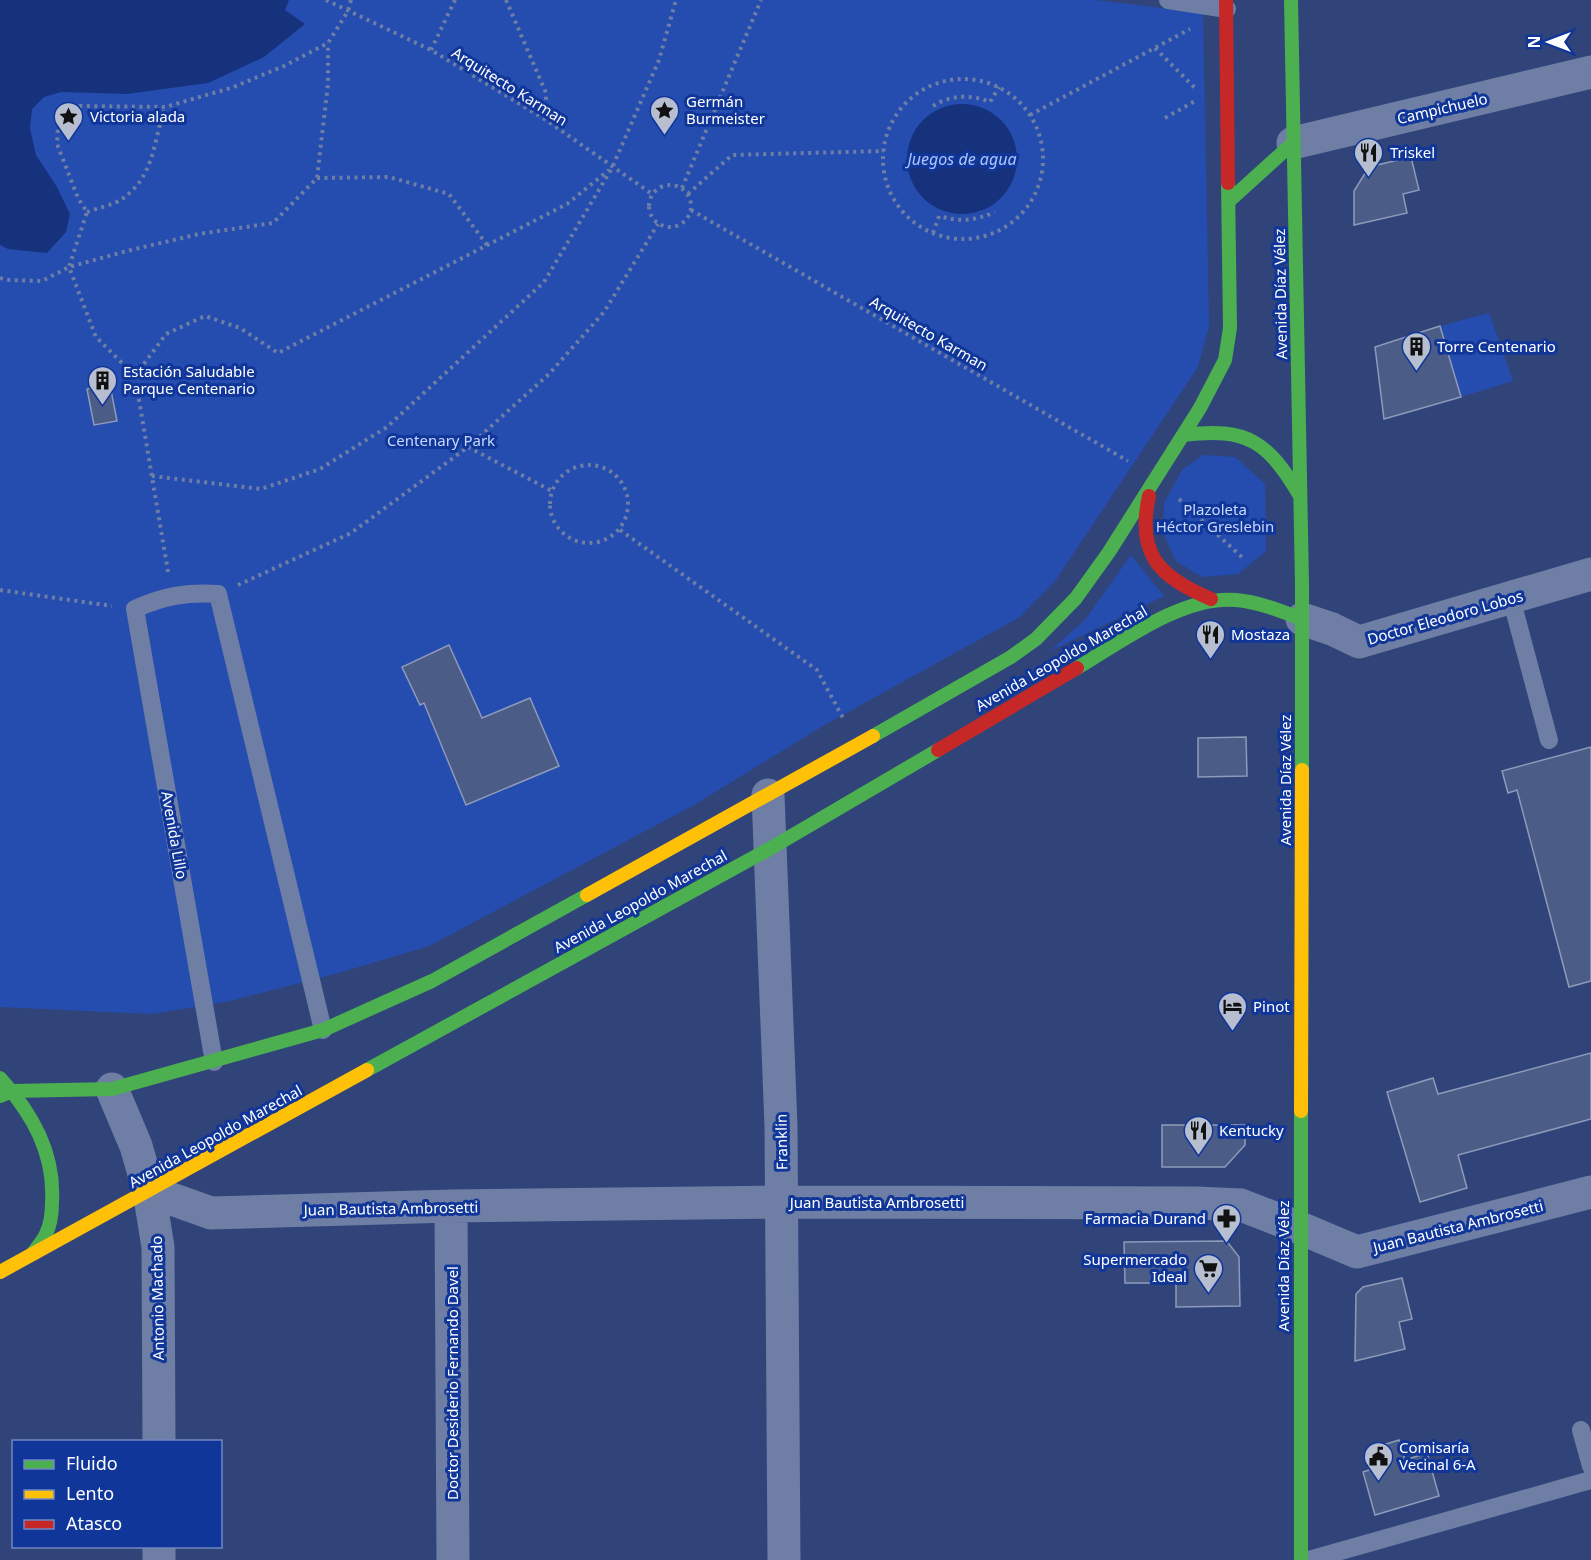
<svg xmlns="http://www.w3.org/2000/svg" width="1591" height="1560" viewBox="0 0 1591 1560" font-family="'Noto Sans',sans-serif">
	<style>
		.green { fill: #254db0 }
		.water { fill: #16327c }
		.building { fill: #4b5c87; stroke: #8e9ab9; stroke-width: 1.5 }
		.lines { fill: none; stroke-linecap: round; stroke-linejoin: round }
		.path { stroke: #6e7ea4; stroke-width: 4; stroke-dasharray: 3 4.5; stroke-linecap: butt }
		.lane { stroke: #6e7ea4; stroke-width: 18 }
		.street { stroke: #6e7ea4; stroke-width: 33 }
		.fast { stroke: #4caf50; stroke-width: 14 }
		.slow { stroke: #ffc107; stroke-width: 14 }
		.jam { stroke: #c62828; stroke-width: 14 }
		.labels { text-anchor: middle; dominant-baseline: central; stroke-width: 6; stroke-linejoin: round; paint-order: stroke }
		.street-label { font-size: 15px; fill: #fff; stroke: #103699 }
		.poi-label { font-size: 15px; fill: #fff; stroke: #103699; text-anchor: start }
		.park-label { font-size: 15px; fill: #cad9fe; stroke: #103699 }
		.water-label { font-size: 16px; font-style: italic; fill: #aec5fb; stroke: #103699 }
	</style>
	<rect width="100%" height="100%" fill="#30447a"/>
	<!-- green -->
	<path class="green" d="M0,0h1096l107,13 6,313 -11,41 -143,214 -35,36 -199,110 -127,78 -265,141 -94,28 -105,27 -78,13 -152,-7z
		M1489,313l24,68 -52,16 -21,-71z
		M1203,455l32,2 30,27 1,67 -28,23 -36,3 -26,-16 -13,-28 1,-30 18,-33z
		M1131,555l33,41 -114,55 35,-31z"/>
	<!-- water -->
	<path class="water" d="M0,0h289l-4,10 20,14 -41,33 -56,26 -81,11 -66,-2 -17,5 -12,12 -2,19 6,27 21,32 13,27 -4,18 -19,21 -39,-4 -8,-4z
		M907 159a55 55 0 1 1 110 0a55 55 0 1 1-110 0Z"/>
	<!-- building -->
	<path class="building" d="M1411,157l8,33 -16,4 4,19 -53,12v-34l15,-24z
		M1440,326l21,71 -77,22 -9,-72z
		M110,385l7,36 -23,4 -7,-36z
		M449,645l33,73 48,-20 29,68 -93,39 -42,-102 -4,2 -18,-38z
		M1246,737l1,39 -49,1v-39z
		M1591,747v234l-22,6 -52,-197 -9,3 -6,-22z
		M1591,1053v66l-133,36 9,33 -47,14 -33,-110 46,-14 5,16z
		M1162,1125h83v20l-20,22h-63z
		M1225,1241l4,3 10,13 1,49 -64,1v-24h-51l-1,-41z
		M1402,1278l10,41 -13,3 6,27 -50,12 1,-67 7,-7z
		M1399,1440l6,20 22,-7 12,43 -64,19 -12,-43 9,-3 -5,-19z"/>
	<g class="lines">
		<!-- path -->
		<path class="path" d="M326,0l105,50 115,70 106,74
			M506,0l40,93v26
			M1155,48l40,40
			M431,50l24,-50
			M883 159a80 80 0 1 1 160 0a80 80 0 1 1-160 0Z
			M933,106c17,-11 37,-12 57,-4l9,-15
			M1030,115l160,-86
			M1165,118l32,-18
			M317,178l72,-1 60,17 38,51
			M649 206a21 21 0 1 1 42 0a21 21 0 1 1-42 0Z
			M682,188l79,-188
			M688,194l44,-39 152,-4
			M691,210l437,251
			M87,212c11,-4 26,-7 35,-13 33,-23 31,-57 43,-92
			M933,233l6,-17c21,6 35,5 56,-4
			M0,278l7,2 35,1 27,-14 58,-16 72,-17 74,-11 44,-45 11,-94v-41
			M135,376l31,-42 39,-18 35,12 38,25 289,-149 42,-34
			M468,447l84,44
			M550 504a39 39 0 1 1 78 0a39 39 0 1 1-78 0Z
			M152,476l109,13 59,-20 67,-42 157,-145 68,-114 47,-108 17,-60
			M1179,499l66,61
			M620,530l197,140 26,48
			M168,572l-33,-196 -39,-39 -27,-70 18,-55 -9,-14 -21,-54 1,-17 5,-12 17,-9 85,1 66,-19 53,-22 44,-23 20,-32 3,-11
			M238,585l113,-52 117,-86 81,-73 55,-62 54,-88
			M0,590l112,16"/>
		<!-- lane -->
		<path class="lane" d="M1168,0l59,9
			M1511,598l38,142
			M214,1062l-79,-453c28,-13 52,-17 83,-15l105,436
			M1581,1430l10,36
			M1309,1560l282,-80"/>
		<!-- street -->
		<path class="street" d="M1293,143l298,-71
			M1302,619l30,10 27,13 232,-68
			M768,795l13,331 3,434
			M112,1089l24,57 13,45 9,56 1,195
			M149,1191l62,22 240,-7 332,-4 413,1 45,2 59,23 57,24 234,-60
			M451,1206l2,354
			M159,1546v14"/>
		<!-- fast -->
		<path class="fast" d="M1291,0l11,584v186
			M1229,201l64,-58
			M1184,435c64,-8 84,7 116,61
			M1077,668c44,-26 106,-73 159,-68 23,2 45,11 66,19
			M873,736l138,-79 25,-18 40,-41 33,-46 91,-144 25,-48 5,-32 -2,-145
			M367,1070l404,-222 167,-98
			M0,1078c32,35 55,75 52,124 0,11 -1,22 -6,32 -3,7 -9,13 -13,19
			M0,1096l12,-5 100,-2 211,-59 109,-49 155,-86
			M1301,1560v-449"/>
		<!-- slow -->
		<path class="slow" d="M587,895l286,-159
			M1301,1111l1,-341
			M0,1272l367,-202"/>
		<!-- jam -->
		<path class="jam" d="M1226,0l2,183
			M1149,496c-13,58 10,81 62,103
			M938,750l139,-82"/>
	</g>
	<!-- icons -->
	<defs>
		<symbol id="sight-pin" viewBox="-11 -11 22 30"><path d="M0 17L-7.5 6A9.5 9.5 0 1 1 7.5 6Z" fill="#b7bed0" stroke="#103699"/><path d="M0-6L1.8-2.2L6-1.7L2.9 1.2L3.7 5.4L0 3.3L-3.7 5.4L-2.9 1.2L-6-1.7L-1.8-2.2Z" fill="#111"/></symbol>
		<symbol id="restaurant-pin" viewBox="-11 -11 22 30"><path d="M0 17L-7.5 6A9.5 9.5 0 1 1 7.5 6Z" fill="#b7bed0" stroke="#103699"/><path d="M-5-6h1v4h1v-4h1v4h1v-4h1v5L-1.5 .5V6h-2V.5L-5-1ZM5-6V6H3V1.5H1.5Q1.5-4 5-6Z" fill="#111"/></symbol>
		<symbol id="building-pin" viewBox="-11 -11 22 30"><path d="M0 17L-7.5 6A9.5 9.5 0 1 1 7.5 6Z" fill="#b7bed0" stroke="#103699"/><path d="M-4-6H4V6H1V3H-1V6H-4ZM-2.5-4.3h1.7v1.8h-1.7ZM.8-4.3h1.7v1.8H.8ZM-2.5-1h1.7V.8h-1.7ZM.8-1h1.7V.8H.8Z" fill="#111"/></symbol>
		<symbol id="hotel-pin" viewBox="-11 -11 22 30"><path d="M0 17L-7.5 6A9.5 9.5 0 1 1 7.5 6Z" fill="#b7bed0" stroke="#103699"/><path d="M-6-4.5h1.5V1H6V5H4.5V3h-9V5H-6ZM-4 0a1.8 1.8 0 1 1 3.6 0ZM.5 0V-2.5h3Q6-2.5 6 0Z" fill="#111"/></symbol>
		<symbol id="pharmacy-pin" viewBox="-11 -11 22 30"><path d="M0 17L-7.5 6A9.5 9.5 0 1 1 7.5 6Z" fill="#b7bed0" stroke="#103699"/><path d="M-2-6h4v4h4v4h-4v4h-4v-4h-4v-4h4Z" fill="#111"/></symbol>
		<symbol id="supermarket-pin" viewBox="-11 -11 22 30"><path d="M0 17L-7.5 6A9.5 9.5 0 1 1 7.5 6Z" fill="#b7bed0" stroke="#103699"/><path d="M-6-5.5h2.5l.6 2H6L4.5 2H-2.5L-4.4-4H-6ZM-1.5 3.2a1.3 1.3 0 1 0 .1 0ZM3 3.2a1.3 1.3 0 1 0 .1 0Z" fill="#111"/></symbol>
		<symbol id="civic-pin" viewBox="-11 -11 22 30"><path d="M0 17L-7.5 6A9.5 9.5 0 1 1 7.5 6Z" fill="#b7bed0" stroke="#103699"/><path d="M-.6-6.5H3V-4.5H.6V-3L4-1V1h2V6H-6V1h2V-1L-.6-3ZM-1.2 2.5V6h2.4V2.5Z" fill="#111"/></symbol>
	</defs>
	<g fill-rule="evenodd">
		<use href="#sight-pin" x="648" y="94" width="33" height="45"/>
		<use href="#sight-pin" x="52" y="100" width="33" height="45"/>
		<use href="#restaurant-pin" x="1352" y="136" width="33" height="45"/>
		<use href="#building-pin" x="1400" y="330" width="33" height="45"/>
		<use href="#building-pin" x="86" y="364" width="33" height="45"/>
		<use href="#restaurant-pin" x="1194" y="618" width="33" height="45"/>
		<use href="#hotel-pin" x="1216" y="990" width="33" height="45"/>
		<use href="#restaurant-pin" x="1182" y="1114" width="33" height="45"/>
		<use href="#pharmacy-pin" x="1210" y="1202" width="33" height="45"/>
		<use href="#supermarket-pin" x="1192" y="1252" width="33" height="45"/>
		<use href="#civic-pin" x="1362" y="1440" width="33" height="45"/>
	</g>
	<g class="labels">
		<!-- street labels -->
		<g class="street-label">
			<text transform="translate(510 86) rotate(32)">Arquitecto Karman</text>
			<text transform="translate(1442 108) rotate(-13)">Campichuelo</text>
			<text transform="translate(1280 294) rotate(-91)">Avenida Díaz Vélez</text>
			<text transform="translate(929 333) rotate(30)">Arquitecto Karman</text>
			<text transform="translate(1445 617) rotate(-16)">Doctor Eleodoro Lobos</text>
			<text transform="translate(1061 658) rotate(-30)">Avenida Leopoldo Marechal</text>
			<text transform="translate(1285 780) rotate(-90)">Avenida Díaz Vélez</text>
			<text transform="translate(175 835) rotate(80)">Avenida Lillo</text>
			<text transform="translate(640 901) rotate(-29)">Avenida Leopoldo Marechal</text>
			<text transform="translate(215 1136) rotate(-29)">Avenida Leopoldo Marechal</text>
			<text transform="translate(781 1142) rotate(-91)">Franklin</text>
			<text x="877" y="1202">Juan Bautista Ambrosetti</text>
			<text transform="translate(391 1208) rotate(-1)">Juan Bautista Ambrosetti</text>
			<text transform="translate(1458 1226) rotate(-14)">Juan Bautista Ambrosetti</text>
			<text transform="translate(1283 1266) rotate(-90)">Avenida Díaz Vélez</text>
			<text transform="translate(157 1298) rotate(-91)">Antonio Machado</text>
			<text transform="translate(452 1383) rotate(-90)">Doctor Desiderio Fernando Davel</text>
		</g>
		<!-- poi labels -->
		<g class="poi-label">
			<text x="686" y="101">Germán<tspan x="686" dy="17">Burmeister</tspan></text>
			<text x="90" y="116">Victoria alada</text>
			<text x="1390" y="152">Triskel</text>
			<text x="1437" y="346">Torre Centenario</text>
			<text x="123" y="371">Estación Saludable<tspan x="123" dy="17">Parque Centenario</tspan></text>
			<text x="1231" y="634">Mostaza</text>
			<text x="1253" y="1006">Pinot</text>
			<text x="1219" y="1130">Kentucky</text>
			<text x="1206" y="1218" text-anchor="end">Farmacia Durand</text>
			<text x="1187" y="1259" text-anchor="end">Supermercado<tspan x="1187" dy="17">Ideal</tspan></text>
			<text x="1399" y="1447">Comisaría<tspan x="1399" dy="17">Vecinal 6-A</tspan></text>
		</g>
		<!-- park labels -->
		<g class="park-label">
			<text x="441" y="440">Centenary Park</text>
			<text x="1215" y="509">Plazoleta<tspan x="1215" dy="17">Héctor Greslebin</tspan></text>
		</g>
		<!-- water labels -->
		<g class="water-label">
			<text x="962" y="159">Juegos de agua</text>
		</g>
	</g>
	<!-- legend -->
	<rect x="12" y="1440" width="210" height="108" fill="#103699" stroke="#7086c2" stroke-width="1.5"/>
	<rect x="24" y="1460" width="30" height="9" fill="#4caf50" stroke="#7086c2" stroke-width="1.5"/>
	<text x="66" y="1470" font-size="18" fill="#ffffff">Fluido</text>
	<rect x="24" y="1490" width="30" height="9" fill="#ffc107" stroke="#7086c2" stroke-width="1.5"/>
	<text x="66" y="1500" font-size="18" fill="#ffffff">Lento</text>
	<rect x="24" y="1520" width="30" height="9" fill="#c62828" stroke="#7086c2" stroke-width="1.5"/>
	<text x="66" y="1530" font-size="18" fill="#ffffff">Atasco</text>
	<!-- north arrow -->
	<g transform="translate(1549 42) rotate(270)" stroke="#103699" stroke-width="4.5" paint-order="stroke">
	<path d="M0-4.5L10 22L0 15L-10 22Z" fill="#ffffff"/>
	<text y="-9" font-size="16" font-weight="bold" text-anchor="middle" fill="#ffffff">N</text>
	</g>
</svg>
